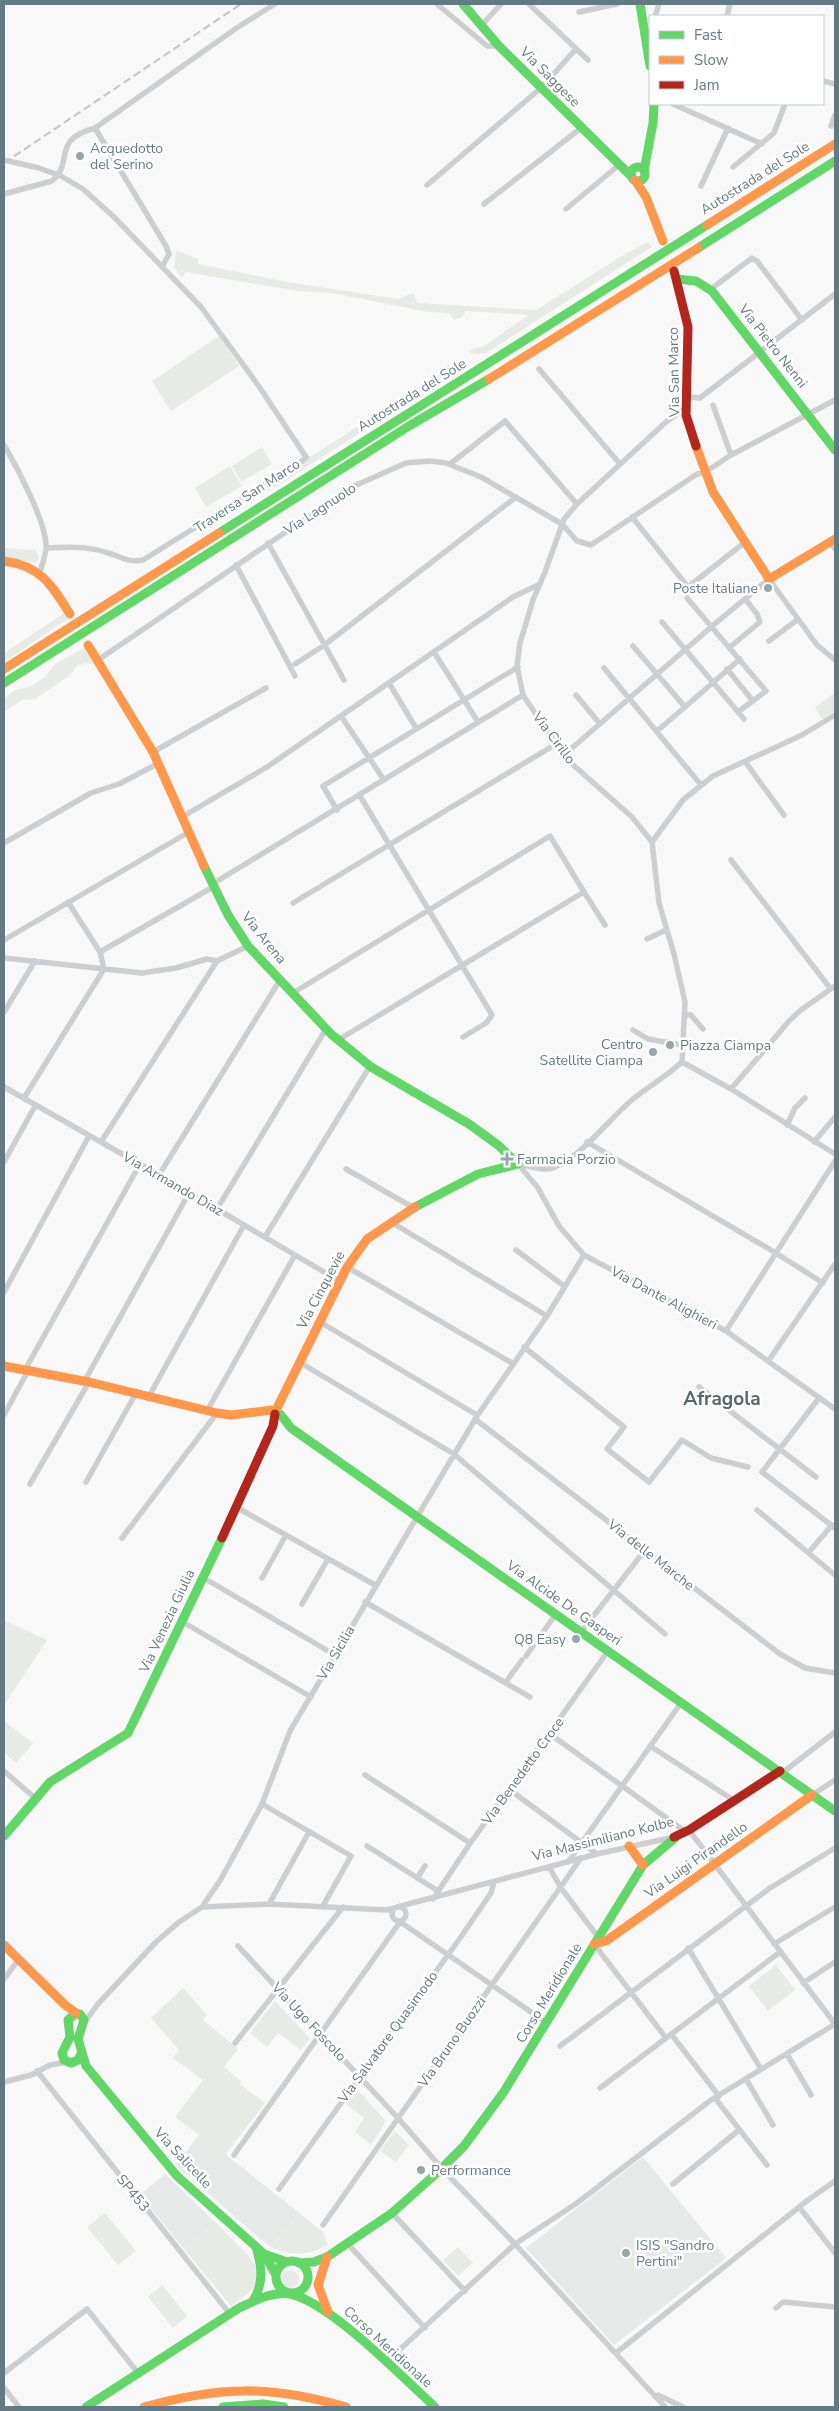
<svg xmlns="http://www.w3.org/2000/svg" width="839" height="2411" viewBox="0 0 839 2411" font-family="'Nunito Sans',sans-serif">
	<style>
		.built { fill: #e7e9e9 }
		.green { fill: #e8eae5 }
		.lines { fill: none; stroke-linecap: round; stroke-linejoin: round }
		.street { stroke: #cdcecf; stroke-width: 5.5 }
		.fast { stroke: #63d668; stroke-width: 9 }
		.slow { stroke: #ff974d; stroke-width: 9 }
		.jam { stroke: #b3261e; stroke-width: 9 }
		.rail { stroke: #c2c4c5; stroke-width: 2; stroke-dasharray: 8 4; stroke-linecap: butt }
		.poi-dot { fill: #98a6ac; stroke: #fff; stroke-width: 2 }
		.labels { text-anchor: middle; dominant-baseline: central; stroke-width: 5; stroke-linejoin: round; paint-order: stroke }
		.street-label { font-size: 14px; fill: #647a83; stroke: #fff }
		.poi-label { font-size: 14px; fill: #647a83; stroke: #fff; text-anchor: start }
		.district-label { font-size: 19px; font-weight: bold; fill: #56676e; stroke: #fff }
	</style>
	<rect width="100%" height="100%" fill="#f8f8f8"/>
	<!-- built -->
	<path class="built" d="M197,2137l25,18 2,-2 75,60 -28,34 -10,-7 -85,-75z
		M643,2157l83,101 -112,87 -88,-97z
		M165,2174l50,48 -31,27 -44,-54z"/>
	<!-- green -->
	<path class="green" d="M648,242l4,5 -16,10 -150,96 -11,1 -6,-2 6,-4 8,-1 45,-32 -62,-4 -4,6 -8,3 -5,-7 -20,-1 -97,-19 -34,-2 -112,-19 -4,6 -8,-11 2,-17 22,9v5l89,18 111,17 15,-6 5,10 118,7 91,-57z
		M219,336l20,30 -68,45 -19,-30z
		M457,360l3,3 -23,21 -171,109 -4,-6 45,-33 3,3 129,-82 6,-8z
		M262,447l10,17 -31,18 -9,-16z
		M230,466l12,20 -36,21 -11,-19z
		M4,548l32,2 3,8 -3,5 -32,-6z
		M66,612l3,6 -65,44v-9z
		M86,647l11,18 -12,-2 -8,3 -8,10 -34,23 -13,1 -18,12v-14l11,-8 15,-3 15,-10 10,-13z
		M835,693v18l-13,8 -7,-12z
		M4,1620l43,20 -43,65z
		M4,1721l29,22 -17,20 -12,-11z
		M776,1965l19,25 -27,21 -19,-25z
		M183,1988l24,27 -4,5 35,29 -14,18 17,14 -1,3 25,19 -40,52 -3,1 -25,-19 2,-2 -24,-18 28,-37 -30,-22 6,-8 -28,-32z
		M275,2001l35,37 -9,12 -23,-17 -11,14 -17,-14z
		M355,2090h3l28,31 -15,24 -16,-13 9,-14 -18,-14z
		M395,2131l14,14 -13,17 -16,-11z
		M105,2213l31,38 -18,14 -31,-38z
		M299,2213l24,19 5,13c-20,10 -36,12 -57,2z
		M215,2222c7,6 12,13 19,19 30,28 33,42 -3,65l-47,-57z
		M458,2247l15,16 -15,13 -15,-16z
		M281 2279a9 9 0 1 1 18 0a9 9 0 1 1-18 0Z
		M162,2285l25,31 -14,12 -25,-31z"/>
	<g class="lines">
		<!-- street -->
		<path class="street" d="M437,4l50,42h12
			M529,4l59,56
			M579,12l38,-8
			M655,16l4,-12
			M727,16l3,-12
			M481,26l20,-22
			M823,81l12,3
			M673,104l89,40
			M831,126l4,-11
			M95,128l71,118 3,8 -7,13
			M4,160l35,8 22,8 22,13 31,28 87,90 57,78 48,72 -4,4 -159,99c-17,3 -22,-4 -38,-8 -18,-6 -40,-5 -59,-4
			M733,167l41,-34 11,-29
			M427,185l114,-97 35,-39
			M701,186l27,-58
			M4,194l48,-13c23,-19 -2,-41 43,-53l143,-101 37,-23
			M484,204l97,-76
			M566,209l53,-44
			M711,289l41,-31 5,3 45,59
			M539,369l81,95
			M713,405l18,50
			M4,445c13,22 44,80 42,104 -1,8 -4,16 -6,23
			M450,464l55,-43 72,83
			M632,517l56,70 56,-44
			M830,542l5,7
			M268,543l76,137
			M236,565l59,111
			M687,598l79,93 -28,21
			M662,622l82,97
			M769,641l28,-21
			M633,646l52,61 -28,24
			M730,647l30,-25 -3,-8 -12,-15
			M434,652l44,70
			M98,660l254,-173 54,-24 24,-2 16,2 35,14 81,47 15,17 14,4 106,-71 7,-1 27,-18 104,-55
			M295,664l28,-18 193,-149
			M604,668l97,117
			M727,669l26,32
			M389,683l27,45
			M576,695l24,29
			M685,707l55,-48
			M341,716l43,64
			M153,752l113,-64
			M564,755l153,-133 52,-43 48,66 18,15
			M746,763l38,52
			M360,796l132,219 -6,8 -23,14
			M337,810l-14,-24 195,-119
			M182,817l85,-50 246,-170 27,-13
			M652,842l31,-42 30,-24 89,-41 33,-20
			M4,843l87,-50 28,-9 40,-21
			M731,860l99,128
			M219,880l304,-185
			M68,902l32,50 4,17
			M293,903l263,-159
			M647,939l19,-9
			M4,940l185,-108
			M100,952l113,-65
			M4,958l138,15 34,-5 31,-9 10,2 31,-15
			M293,993l257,-157 34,56
			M4,1012l31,-51
			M685,1015h6l12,14
			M633,1030l15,9 34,6
			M338,1040l246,-148 21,33
			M682,1062l3,-60 -11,-48 -15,-51 -7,-61 -20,-25 -61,-54 -15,-19 -33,-49 -6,-29 3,-23 13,-43 12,-28 19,-53 13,-15 89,-82 17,-12 5,-13 12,1 135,-104
			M682,1062l49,27 104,65
			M4,1087l155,88 182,107
			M731,1089l59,-69 11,-10 34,-24
			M24,1098l80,-129
			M787,1125l8,-17 10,-10
			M101,1142l116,-181
			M587,1142l189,111 47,30
			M814,1142l21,-25
			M4,1162l31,-56
			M518,1164l20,24 21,38 25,29 142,76 109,78
			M518,1164c11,2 27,8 37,3 28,-12 54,-48 78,-68 16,-13 34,-23 49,-37
			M346,1169l68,39
			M159,1175l121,-195
			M217,1209l109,-180
			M391,1222l156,94
			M265,1237l105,-171
			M516,1250l48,36
			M347,1267l165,96
			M4,1292l85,-156
			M320,1322l157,93
			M726,1331l109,-170
			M524,1347l100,80 -17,22 42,33 33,-42 29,18 37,9
			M769,1360l66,-96
			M299,1362l155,92 211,180
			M26,1368l114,-204
			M84,1382l105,-189
			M699,1387l117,90
			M148,1398l96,-173
			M819,1398l-57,74 73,56
			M207,1411l88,-156
			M4,1415l25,-46
			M475,1419l305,235 25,14 30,5
			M86,1482l49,-87
			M30,1484l59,-102
			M236,1507l139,78
			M757,1510l78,65
			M122,1538l95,-125
			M809,1552l23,-27
			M202,1577l133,78
			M262,1578l24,-43
			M365,1602l165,95
			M302,1604l26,-45
			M181,1621l130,76
			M581,1632l64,-82
			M526,1656l30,-42
			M506,1682l16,-22
			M550,1734l136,98
			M650,1746l85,55
			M4,1771l32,28
			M782,1773l53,-41
			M365,1775l105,68
			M510,1790l87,64
			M812,1795l23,-15
			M262,1804l89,52 -28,50
			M689,1830l146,194
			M367,1846l71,45
			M568,1862l113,-159
			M549,1867l12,21 37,49
			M417,1878l8,-12
			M433,1899l36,-54 139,-194
			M269,1904l40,-72
			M202,1907l67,-3 117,6 9,-2
			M397,1907l200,-53 77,-17
			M392 1914a7 7 0 1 1 14 0a7 7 0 1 1-14 0Z
			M399,1921l148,102
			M594,1944l72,94
			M774,1944l61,-37
			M238,1946l160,172 41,47
			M688,1948l73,121
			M4,1979l15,-20
			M803,1983l32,-21
			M85,2022l12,-17 59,-63 23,-20 23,-15 19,-28 41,-75 28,-73 187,-315 70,-100 37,-61
			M671,2034l48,62
			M235,2043l108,-136
			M560,2046l210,-158 65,-40
			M787,2054l24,41
			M37,2071l193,243
			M746,2079l27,46
			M4,2082l27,-7 19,-10 18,-3
			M600,2088l180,-136
			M715,2098l52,67
			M234,2155l166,-233
			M445,2172l70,72 62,-41 134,-103 124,-76
			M673,2184l66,-54
			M279,2189l184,-255 28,-41 3,-11
			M800,2208l35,45
			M392,2213l73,78
			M323,2225l258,-367
			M347,2243l78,85
			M776,2308l7,-6 52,5
			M616,2353l192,-153 27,-19
			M385,2363l130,-119 150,163
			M4,2373l83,-64 51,64
			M4,2388l15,19
			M658,2395l25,12"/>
		<!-- fast -->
		<path class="fast" d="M463,4l36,42 133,131
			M640,4l10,62
			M631 174a7 7 0 1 1 14 0a7 7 0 1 1-14 0Z
			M644,171l9,-48 1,-19
			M698,248l137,-87
			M677,279l19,2 16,10 123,159
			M219,533l488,-308
			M4,683l405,-257 80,-47
			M204,866l24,49 20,31 83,88 40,33 98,57 29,21 20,19 -40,10 -63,33
			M280,1414l11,14 544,383
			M4,1836l46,-54 78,-49 94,-195
			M81,2054l-3,6 -7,3 -7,-3 -2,-7 8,-16 -2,-17 8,-7 4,1 4,6 -6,19 8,27 91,110 87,78 12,21
			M445,2165l19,-19 39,-53 140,-228 33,-28
			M264,2254l23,8
			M276 2277a16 16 0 1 1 32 0a16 16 0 1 1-32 0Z
			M299,2263l15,-1 13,-5 65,-44 47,-42
			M253,2301c11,-18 9,-34 3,-54
			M86,2407l153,-99c15,-7 34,-17 51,-14 40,8 113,84 145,113
			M223,2407l40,-3 21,3"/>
		<!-- slow -->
		<path class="slow" d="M635,180l11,17 17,44
			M707,225l128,-81
			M489,379l209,-131
			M696,446l17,46 56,87 66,-40
			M4,561c37,5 47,23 66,53
			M88,645l65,107 51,114
			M4,669l215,-136
			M4,1366l85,16 128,31 14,2 41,-5
			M278,1406l69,-139 20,-28 48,-32
			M629,1846l14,19
			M594,1944l12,-3 206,-146
			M4,1945l60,59 12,9
			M327,2257l-9,28 10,27
			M144,2407c75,-21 127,-22 202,0"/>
		<!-- jam -->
		<path class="jam" d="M674,271l14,56 -2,88 10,31
			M222,1538l51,-112 2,-12
			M674,1837l15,-7 91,-59"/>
		<!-- rail -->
		<path class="rail" d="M4,163l237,-159"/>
	</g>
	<!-- markers -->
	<g class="poi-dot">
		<circle cx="80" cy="156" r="5"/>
		<circle cx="768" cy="588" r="5"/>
		<circle cx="670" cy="1045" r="5"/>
		<circle cx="653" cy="1052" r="5"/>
		<path d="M504.5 1151.5h5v5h5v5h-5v5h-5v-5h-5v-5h5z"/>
		<circle cx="576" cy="1639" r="5"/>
		<circle cx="421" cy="2170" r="5"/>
		<circle cx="626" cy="2253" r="5"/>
	</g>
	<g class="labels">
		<!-- street labels -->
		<g class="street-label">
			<text transform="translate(550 77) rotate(45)">Via Saggese</text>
			<text transform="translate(755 178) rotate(-32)">Autostrada del Sole</text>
			<text transform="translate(773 346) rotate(52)">Via Pietro Nenni</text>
			<text transform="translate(674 372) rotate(-91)">Via San Marco</text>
			<text transform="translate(412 395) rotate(-32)">Autostrada del Sole</text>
			<text transform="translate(247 496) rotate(-33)">Traversa San Marco</text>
			<text transform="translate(320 509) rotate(-33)">Via Lagnuolo</text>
			<text transform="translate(554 738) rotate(53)">Via Cirillo</text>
			<text transform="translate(264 938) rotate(51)">Via Arena</text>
			<text transform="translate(173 1184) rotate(30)">Via Armando Diaz</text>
			<text transform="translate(321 1290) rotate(-62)">Via Cinquevie</text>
			<text transform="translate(664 1298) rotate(28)">Via Dante Alighieri</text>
			<text transform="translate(651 1555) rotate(38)">Via delle Marche</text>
			<text transform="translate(564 1603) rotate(35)">Via Alcide De Gasperi</text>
			<text transform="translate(167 1621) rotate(-65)">Via Venezia Giulia</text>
			<text transform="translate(336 1653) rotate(-60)">Via Sicilia</text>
			<text transform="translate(523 1771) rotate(-54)">Via Benedetto Croce</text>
			<text transform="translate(603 1839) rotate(-14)">Via Massimiliano Kolbe</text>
			<text transform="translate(696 1860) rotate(-35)">Via Luigi Pirandello</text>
			<text transform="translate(549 1993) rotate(-59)">Corso Meridionale</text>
			<text transform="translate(309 2022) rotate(47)">Via Ugo Foscolo</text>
			<text transform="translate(388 2037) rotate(-54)">Via Salvatore Quasimodo</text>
			<text transform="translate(452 2042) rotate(-55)">Via Bruno Buozzi</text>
			<text transform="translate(183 2158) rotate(47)">Via Salicelle</text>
			<text transform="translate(133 2193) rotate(51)">SP453</text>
			<text transform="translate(388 2347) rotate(42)">Corso Meridionale</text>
		</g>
		<!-- poi labels -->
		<g class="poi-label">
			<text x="90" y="148">Acquedotto<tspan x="90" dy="16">del Serino</tspan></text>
			<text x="758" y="588" text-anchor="end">Poste Italiane</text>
			<text x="643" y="1044" text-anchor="end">Centro<tspan x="643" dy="16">Satellite Ciampa</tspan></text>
			<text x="680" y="1045">Piazza Ciampa</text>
			<text x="517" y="1159">Farmacia Porzio</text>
			<text x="566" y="1639" text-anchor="end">Q8 Easy</text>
			<text x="431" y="2170">Performance</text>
			<text x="636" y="2245">ISIS "Sandro<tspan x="636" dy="16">Pertini"</tspan></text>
		</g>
		<!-- district labels -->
		<g class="district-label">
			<text x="722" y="1399">Afragola</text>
		</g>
	</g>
	<!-- border -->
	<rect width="839" height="2411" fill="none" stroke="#647a83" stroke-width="10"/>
	<!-- legend -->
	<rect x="649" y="15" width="175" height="90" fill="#ffffff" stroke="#c1cacd"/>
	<rect x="659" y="31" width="25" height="8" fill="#63d668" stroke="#c1cacd"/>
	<text x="694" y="40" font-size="15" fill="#647a83">Fast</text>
	<rect x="659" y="56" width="25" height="8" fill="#ff974d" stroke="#c1cacd"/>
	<text x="694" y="65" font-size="15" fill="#647a83">Slow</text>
	<rect x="659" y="81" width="25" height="8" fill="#b3261e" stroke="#c1cacd"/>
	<text x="694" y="90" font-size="15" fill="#647a83">Jam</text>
</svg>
